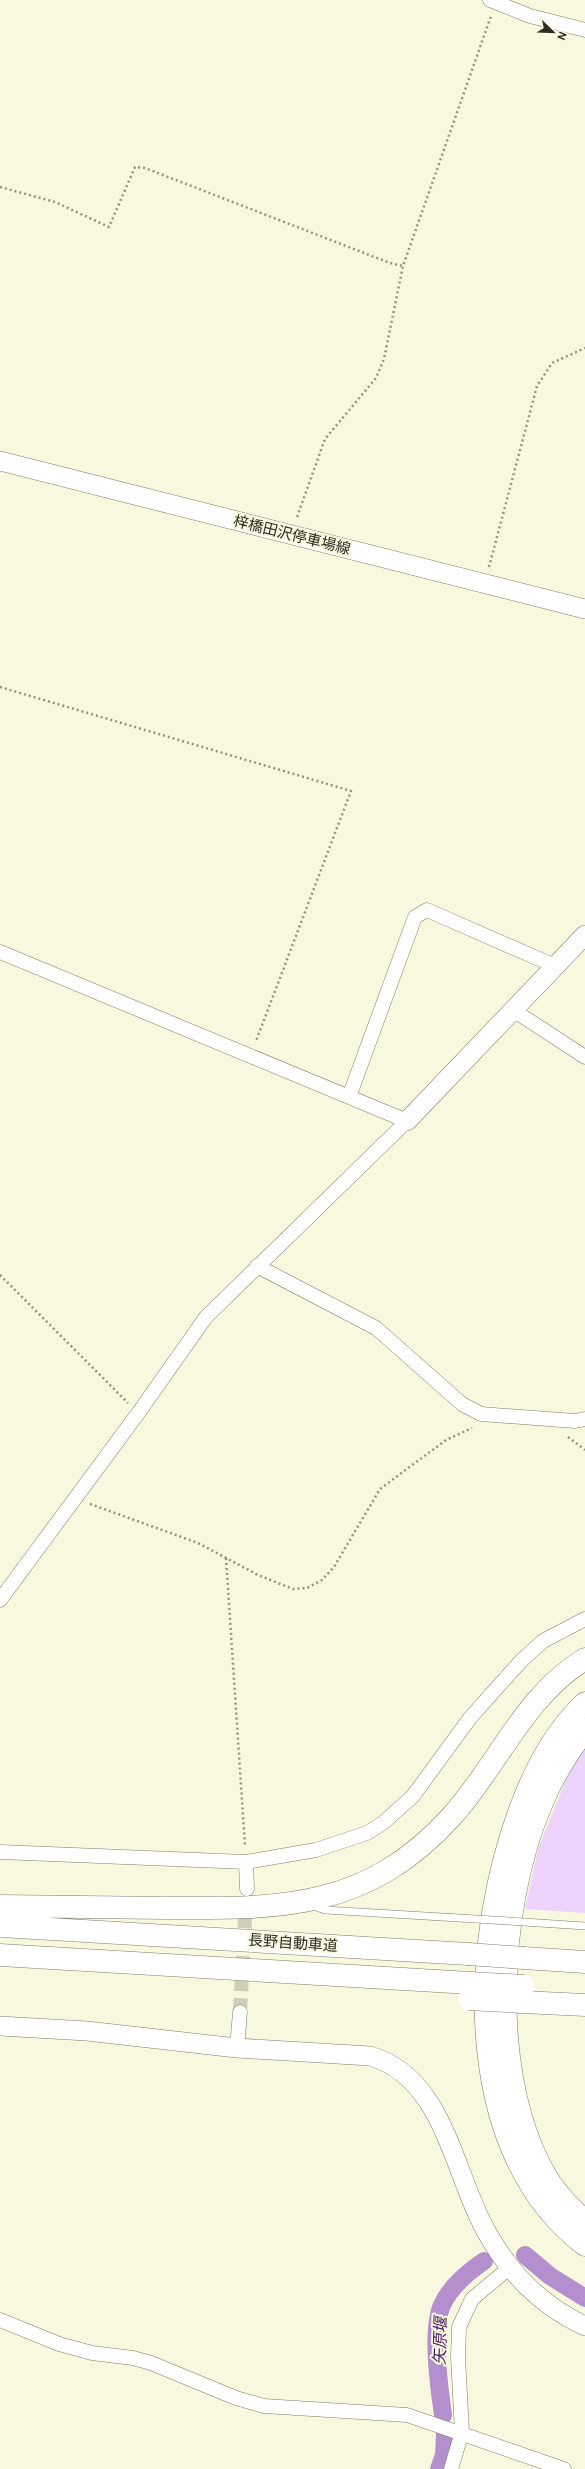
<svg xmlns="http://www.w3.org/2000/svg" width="585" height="2469" viewBox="0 0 585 2469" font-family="Cabin,'Noto Sans JP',sans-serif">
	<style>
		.green { fill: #ecd4fe }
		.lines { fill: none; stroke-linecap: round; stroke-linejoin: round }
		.canal { stroke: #b48fcd; stroke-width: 18 }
		.street-tunnel { stroke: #cfcfb9; stroke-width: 14; stroke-dasharray: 14 7; stroke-linecap: butt }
		.lane-casing { stroke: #7e7f67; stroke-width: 8 }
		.street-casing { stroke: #7e7f67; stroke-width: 15 }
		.secondary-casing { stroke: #7e7f67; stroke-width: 20 }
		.highway-casing { stroke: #7e7f67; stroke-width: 23 }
		.path { stroke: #939381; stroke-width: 2.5; stroke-dasharray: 2 3; stroke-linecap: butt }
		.lane { stroke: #fff; stroke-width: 7 }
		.street { stroke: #fff; stroke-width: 14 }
		.secondary { stroke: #fff; stroke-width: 19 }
		.highway { stroke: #fff; stroke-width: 22 }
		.lane-bridge-casing { stroke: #7e7f67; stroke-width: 8; stroke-linecap: butt }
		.highway-bridge-casing { stroke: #7e7f67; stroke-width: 23; stroke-linecap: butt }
		.lane-bridge { stroke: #fff; stroke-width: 7 }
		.highway-bridge { stroke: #fff; stroke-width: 22 }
		.labels { text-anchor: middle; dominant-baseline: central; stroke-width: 4; stroke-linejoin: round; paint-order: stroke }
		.street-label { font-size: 15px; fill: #2d2d23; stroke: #f7f8de }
		.water-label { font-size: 16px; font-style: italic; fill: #491963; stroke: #f7f8de }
	</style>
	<rect width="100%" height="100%" fill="#f7f8de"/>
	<!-- green -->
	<path class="green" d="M585,1744v169l-60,-4 13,-60 28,-69z"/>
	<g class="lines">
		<!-- canal -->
		<path class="canal" d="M525,2255l25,21 35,22
			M443,2415c-4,-28 -12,-85 -1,-110 9,-19 25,-32 42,-44
			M439,2469l5,-14 1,-21"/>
		<!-- street-tunnel -->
		<path class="street-tunnel" d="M240,2012l6,-112"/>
		<defs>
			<path id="lane" d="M312,1906l13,4 151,9
				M524,1922l61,4"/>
			<path id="street" d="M490,0l40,16 55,14
				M0,952l407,169 -201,196 -67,95 -139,188
				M513,1010l72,47
				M349,1097l66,-180 12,-7 128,56
				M257,1266l119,62 86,76 19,10 94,7 10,-2
				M0,1852l246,10 70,-12 51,-17 16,-10 30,-27 57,-78 51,-57 22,-20 42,-22
				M246,1862l1,27
				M237,2048l3,-36
				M0,2320l59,24 33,9 41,5 18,5 85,35 28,8 143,9 157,54
				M451,2469l11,-37 -4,-75 1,-30 13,-28 37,-31"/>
			<path id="secondary" d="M0,461l585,148
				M407,1121l178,-186
				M0,2026l87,5 150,17 133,8c74,21 83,116 116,175 23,42 56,75 99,95"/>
			<path id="highway" d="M585,1703c-37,35 -58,83 -73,130 -41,129 -46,322 73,412
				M585,1730c-18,23 -33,48 -44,75 -44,103 -53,275 6,373 10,17 24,30 38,43
				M0,1906c55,1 110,1 165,2 118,1 203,1 287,-92 46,-51 72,-120 133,-157
				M0,1926l468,28
				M0,1955l470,28
				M524,1958l61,4
				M522,2002l63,3"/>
		</defs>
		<!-- lane casing -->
		<use href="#lane" class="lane-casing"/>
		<!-- street casing -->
		<use href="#street" class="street-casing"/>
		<!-- secondary casing -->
		<use href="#secondary" class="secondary-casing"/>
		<!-- highway casing -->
		<use href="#highway" class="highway-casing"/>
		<!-- path -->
		<path class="path" d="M0,187l55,15 54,25 26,-60 10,1 245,95 13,3
			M297,517l28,-78 51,-61 8,-19 19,-93 88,-250
			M489,567l48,-181 15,-23 33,-15
			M0,687l351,104 -95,250
			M0,1275l128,128
			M568,1437l17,13
			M90,1504l108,39 60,32 35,14 14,-1 15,-8 12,-13 46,-78 66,-49 26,-12
			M226,1558l19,288"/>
		<!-- lane -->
		<use href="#lane" class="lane"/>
		<!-- street -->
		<use href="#street" class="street"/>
		<!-- secondary -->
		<use href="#secondary" class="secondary"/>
		<!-- highway -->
		<use href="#highway" class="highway"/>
		<defs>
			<path id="lane-bridge" d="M476,1919l48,3"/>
			<path id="highway-bridge" d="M468,1954l56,4
				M470,1983l54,3
				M469,1999l53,3"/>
		</defs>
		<!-- lane-bridge casing -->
		<use href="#lane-bridge" class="lane-bridge-casing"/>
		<!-- highway-bridge casing -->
		<use href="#highway-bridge" class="highway-bridge-casing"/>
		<!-- lane-bridge -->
		<use href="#lane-bridge" class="lane-bridge"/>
		<!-- highway-bridge -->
		<use href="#highway-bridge" class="highway-bridge"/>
	</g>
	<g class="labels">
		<!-- street labels -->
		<g class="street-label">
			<text transform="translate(292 535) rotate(14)">梓橋田沢停車場線</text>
			<text transform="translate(293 1943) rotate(4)">長野自動車道</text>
		</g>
		<!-- water labels -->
		<g class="water-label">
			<text transform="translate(440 2341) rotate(-88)">矢原堰</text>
		</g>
	</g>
	<!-- north arrow -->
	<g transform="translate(553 32) rotate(113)" stroke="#f7f8de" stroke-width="3" paint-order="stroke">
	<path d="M0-3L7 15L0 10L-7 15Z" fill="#2d2d23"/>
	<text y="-6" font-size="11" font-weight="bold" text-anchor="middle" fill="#2d2d23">N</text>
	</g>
</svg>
